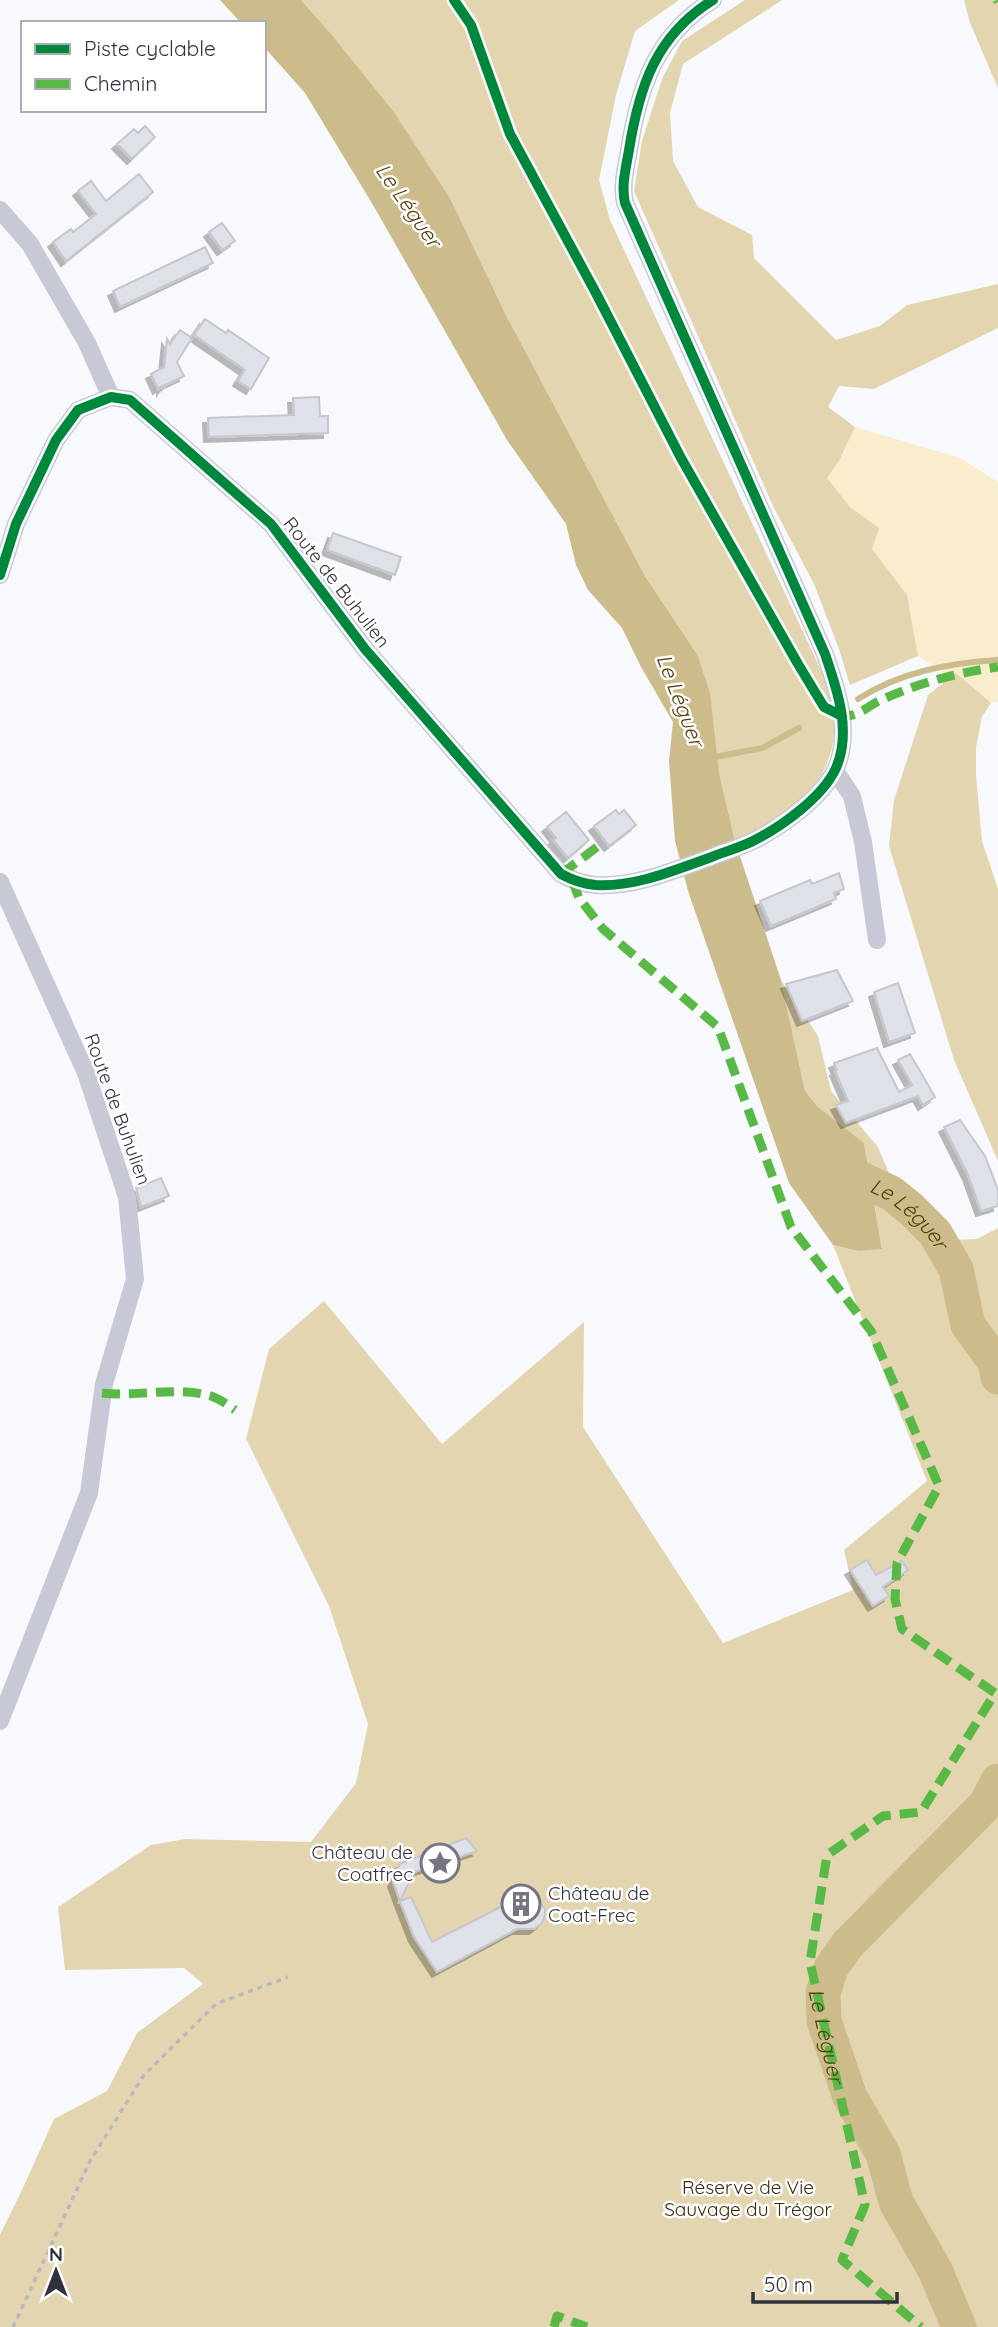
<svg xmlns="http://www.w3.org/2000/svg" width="998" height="2327" viewBox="0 0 998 2327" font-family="Quicksand,sans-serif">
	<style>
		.green { fill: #f9edce }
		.forest { fill: #e3d5af }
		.water { fill: #cdbc8b }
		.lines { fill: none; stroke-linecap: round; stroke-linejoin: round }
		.stream { stroke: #cdbc8b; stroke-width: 6 }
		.river { stroke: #cdbc8b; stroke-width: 35 }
		.building { fill: #dfe1e8; stroke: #c5c7ce; stroke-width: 2; filter: url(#shadow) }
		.path { stroke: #b7b9c3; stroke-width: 3.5; stroke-dasharray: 5 5; stroke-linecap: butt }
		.minor { stroke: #c7c9d7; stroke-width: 18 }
		.quiet { stroke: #58b947; stroke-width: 9; stroke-dasharray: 18 9; stroke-linecap: butt }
		.cycleway-casing { stroke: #fff; stroke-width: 15 }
		.cycleway { stroke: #00873e; stroke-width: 10 }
		.labels { text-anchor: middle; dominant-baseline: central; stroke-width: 5; stroke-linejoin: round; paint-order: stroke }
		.street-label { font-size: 19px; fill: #2f313d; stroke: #fff }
		.poi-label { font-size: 19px; fill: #2f313d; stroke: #fff; text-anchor: end }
		.park-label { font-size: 19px; fill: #362b0b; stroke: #fff }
		.water-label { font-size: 21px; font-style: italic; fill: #524005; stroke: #fff }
	</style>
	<defs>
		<filter id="shadow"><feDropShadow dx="-5" dy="5" stdDeviation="0" flood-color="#0004"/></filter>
	</defs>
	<rect width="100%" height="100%" fill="#f8f9fc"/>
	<!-- green -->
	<path class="green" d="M855,427l105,31 38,24v220l-7,1 -73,-47 -11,-60 -36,-47 7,-21 -28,-21 -23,-29 12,-17z"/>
	<!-- forest -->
	<path class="forest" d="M301,0h378l-44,31 -19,64 -17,85 11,40 217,463c2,14 7,29 7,43 2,36 -25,76 -54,95 -13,9 -31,14 -45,20l-16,-68 -22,-119 -52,-78 -139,-261 -56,-117 -56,-86 -62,-77z
		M745,0h37l-99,64 -13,49 3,48 25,46 54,28 2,23 82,82 44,-14 27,-21 91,-21v44l-124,61 -35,-3 -11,21 27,20 -16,34 -12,17 23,29 29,21 -7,21 35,46 11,61 -68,29 -11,-36 -25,-65 -41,-78 -139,-315 8,-50 20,-62 20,-38z
		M964,0h34v88l-28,-65z
		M956,673l35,30 -9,14 -6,30v29l6,65 16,48v272l-44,-101 -65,-214 5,-46 34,-105z
		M781,980l37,56 13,55 47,56 40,94 59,-2 21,-11v1099h-998v-92l22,-45 32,-71 53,-28 30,-58 66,-49 -19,-16 -119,2 -7,-63 93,-62 34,-6 126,3 45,-59 12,-59 -39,-118 -83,-167 23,-90 55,-48 118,143 142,-122 -1,105 140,216 130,-53 -9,-40 83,-69 -94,-236 25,6 24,-3 -18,-105 -47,-37 -12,-15z"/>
	<!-- water -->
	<path class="water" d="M220,0h81l31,35 62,77 56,86 56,117 139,261 52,78 13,39 9,80 16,68 46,139 24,111 12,15 47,37 18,106 -24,2 -25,-6 -44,-62 -101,-292 -13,-50 -6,-80 4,-39 -32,-55 -19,-39 -34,-38 -12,-25 -10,-41 -59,-84 -134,-235 -68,-112 -41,-46v-24h-23z"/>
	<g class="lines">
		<!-- stream -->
		<path class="stream" d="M858,699c42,-27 91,-36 140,-39
			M709,756l6,1 47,-9 37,-20"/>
		<!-- river -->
		<g class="river">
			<path id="s1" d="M829,1160l8,8 54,25 20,16 24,24 21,36 12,56 27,37 3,15"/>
			<path d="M959,2327l-24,-57 -39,-68 -13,-48 -33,-57 -26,-76 -1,-28 8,-25 17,-24 138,-140 12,-23"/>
		</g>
	</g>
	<!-- building -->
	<path class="building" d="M145,126l10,11 -23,22 -15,-15 17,-15 4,4z
		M139,174l14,18 -87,69 -13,-19 18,-13 2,3 23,-18 -18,-23 13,-10 15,20z
		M222,223l13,18 -13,9 -13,-18z
		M205,247l8,16 -93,44 -7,-16z
		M205,319l21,14 2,-3 41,28 -18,31 -13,-8 7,-11 -51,-35z
		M180,330l12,8 -15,24 7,14 -19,9 -3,5v-4l-4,3 -7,-15 13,-7 3,-28 3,5z
		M319,397l1,19h8v17l-119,4 -1,-19 86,-3 -1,-17z
		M333,533l68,24 -6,18 -68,-25z
		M616,810l3,4 5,-4 12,15 -27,21 -15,-20z
		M566,812l23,28 -21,18 -15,-18 3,-2 -9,-11z
		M839,873l5,16 -10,4 2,6 -65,27 -11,-25 50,-21 2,4z
		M837,970l16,31 -51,20 -16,-37z
		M898,983l17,50 -26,9 -15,-50z
		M877,1048l22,44 13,-7 -14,-25 12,-6 25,43 -12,8 -5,-9 -72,27 -10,-18 12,-4 -13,-30 2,-1 -3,-7z
		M960,1120l25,36 13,34v16l-17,5 -13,-36 -24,-48z
		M161,1178l8,18 -28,11 -5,-19z
		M867,1560l9,15 26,-14 6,9 -25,17 6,9 -16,10 -23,-36z
		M466,1838l11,13 -63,21 -14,29 -7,-19 7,-18z
		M411,1897l21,45 71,-36 -2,-2 27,-7 12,5 5,7v6l-3,8 -8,6h-17l-80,43 -23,-35 -14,-36z"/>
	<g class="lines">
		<!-- path -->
		<path class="path" d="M13,2327l77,-166 54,-86 72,-71 72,-27"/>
		<!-- minor -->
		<path class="minor" d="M0,210l30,34 57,99 24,54
			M0,575l16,-51 40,-84 22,-30 33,-13 19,3 141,124 94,125 196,225c11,6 22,10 35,11 39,2 76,-14 113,-27 14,-6 30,-10 44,-17 28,-14 70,-44 83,-73 16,-37 1,-79 -11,-114l-200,-451c-4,-18 1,-35 4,-53 10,-63 27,-115 84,-150
			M835,771l17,25 11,46 14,98
			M0,882l86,191 41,124 8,82 -31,105 -15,109 -89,228"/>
		<!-- quiet -->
		<g class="quiet">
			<path d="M997,0l1,2"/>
			<path d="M837,713c17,9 30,-7 44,-13 40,-18 75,-27 117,-33"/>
			<path d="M561,874l40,-30"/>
			<path id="s2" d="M572,880l7,18 24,31 115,98 73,200 80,104 68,155 -42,77 -2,36 7,30 93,64 -74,119 -38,4 -56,39 -17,107 55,243 -23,55 79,67"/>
			<path d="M102,1393c37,4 75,-7 109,3 9,3 17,9 24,14"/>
			<path d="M554,2327l3,-11 30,11"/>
		</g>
		<defs>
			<path id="cycleway" d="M454,0l17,25 39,109 87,161 84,163 117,206 26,43 18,9
				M0,575l16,-51 40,-84 22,-30 33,-13 19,3 141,124 94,125 196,225c11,6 22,10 35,11 39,2 76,-14 113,-27 14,-6 30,-10 44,-17 28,-14 70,-44 83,-73 16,-37 1,-79 -11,-114l-200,-451c-4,-18 1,-35 4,-53 10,-63 27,-115 84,-150"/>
		</defs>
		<!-- cycleway casing -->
		<use href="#cycleway" class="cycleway-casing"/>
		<!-- cycleway -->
		<use href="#cycleway" class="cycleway"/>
	</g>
	<!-- icons -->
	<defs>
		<symbol id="sight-ring" viewBox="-11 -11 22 22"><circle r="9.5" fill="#fff" stroke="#757780" stroke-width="1.5"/><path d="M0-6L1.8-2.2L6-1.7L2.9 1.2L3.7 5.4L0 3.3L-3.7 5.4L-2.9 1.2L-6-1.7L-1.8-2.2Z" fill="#757780"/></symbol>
		<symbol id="building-ring" viewBox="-11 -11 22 22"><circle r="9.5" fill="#fff" stroke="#757780" stroke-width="1.5"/><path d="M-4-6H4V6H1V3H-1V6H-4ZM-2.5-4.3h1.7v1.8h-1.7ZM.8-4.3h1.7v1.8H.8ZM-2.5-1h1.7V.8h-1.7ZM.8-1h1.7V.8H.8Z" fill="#757780"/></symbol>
	</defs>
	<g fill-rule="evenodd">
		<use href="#sight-ring" x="418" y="1841" width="44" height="44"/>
		<use href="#building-ring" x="499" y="1882" width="44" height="44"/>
	</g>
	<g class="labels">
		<!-- street labels -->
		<g class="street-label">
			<text transform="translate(337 582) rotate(52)">Route de Buhulien</text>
			<text transform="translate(118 1109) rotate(70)">Route de Buhulien</text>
		</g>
		<!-- poi labels -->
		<g class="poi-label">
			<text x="413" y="1852">Château de<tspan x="413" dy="22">Coatfrec</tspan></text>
			<text x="548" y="1893" text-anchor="start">Château de<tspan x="548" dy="22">Coat-Frec</tspan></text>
		</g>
		<!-- park labels -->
		<g class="park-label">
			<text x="748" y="2187">Réserve de Vie<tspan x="748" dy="22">Sauvage du Trégor</tspan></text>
		</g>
		<!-- water labels -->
		<g class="water-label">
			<text transform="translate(409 205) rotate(55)">Le Léguer</text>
			<text transform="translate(681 700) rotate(69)">Le Léguer</text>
			<text stroke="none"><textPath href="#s1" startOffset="98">Le Léguer</textPath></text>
			<text stroke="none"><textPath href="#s2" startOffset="1421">Le Léguer</textPath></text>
		</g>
	</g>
	<!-- legend -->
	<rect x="21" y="21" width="245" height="91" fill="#ffffff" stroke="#acadb1" stroke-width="2"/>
	<rect x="35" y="44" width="35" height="10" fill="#00873e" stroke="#acadb1" stroke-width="2"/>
	<text x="84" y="56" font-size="21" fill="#2f313d">Piste cyclable</text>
	<rect x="35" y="79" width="35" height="10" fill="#58b947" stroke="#acadb1" stroke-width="2"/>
	<text x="84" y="91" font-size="21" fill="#2f313d">Chemin</text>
	<!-- north arrow -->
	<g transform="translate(56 2271)" stroke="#ffffff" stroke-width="5" paint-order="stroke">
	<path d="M0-5L12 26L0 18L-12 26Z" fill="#2f313d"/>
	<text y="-10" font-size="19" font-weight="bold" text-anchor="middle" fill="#2f313d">N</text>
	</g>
	<!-- scale -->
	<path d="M753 2292v10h144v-10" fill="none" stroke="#2f313d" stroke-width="3.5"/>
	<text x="764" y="2292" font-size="21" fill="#2f313d" stroke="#ffffff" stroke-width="5" paint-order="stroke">50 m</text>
</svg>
